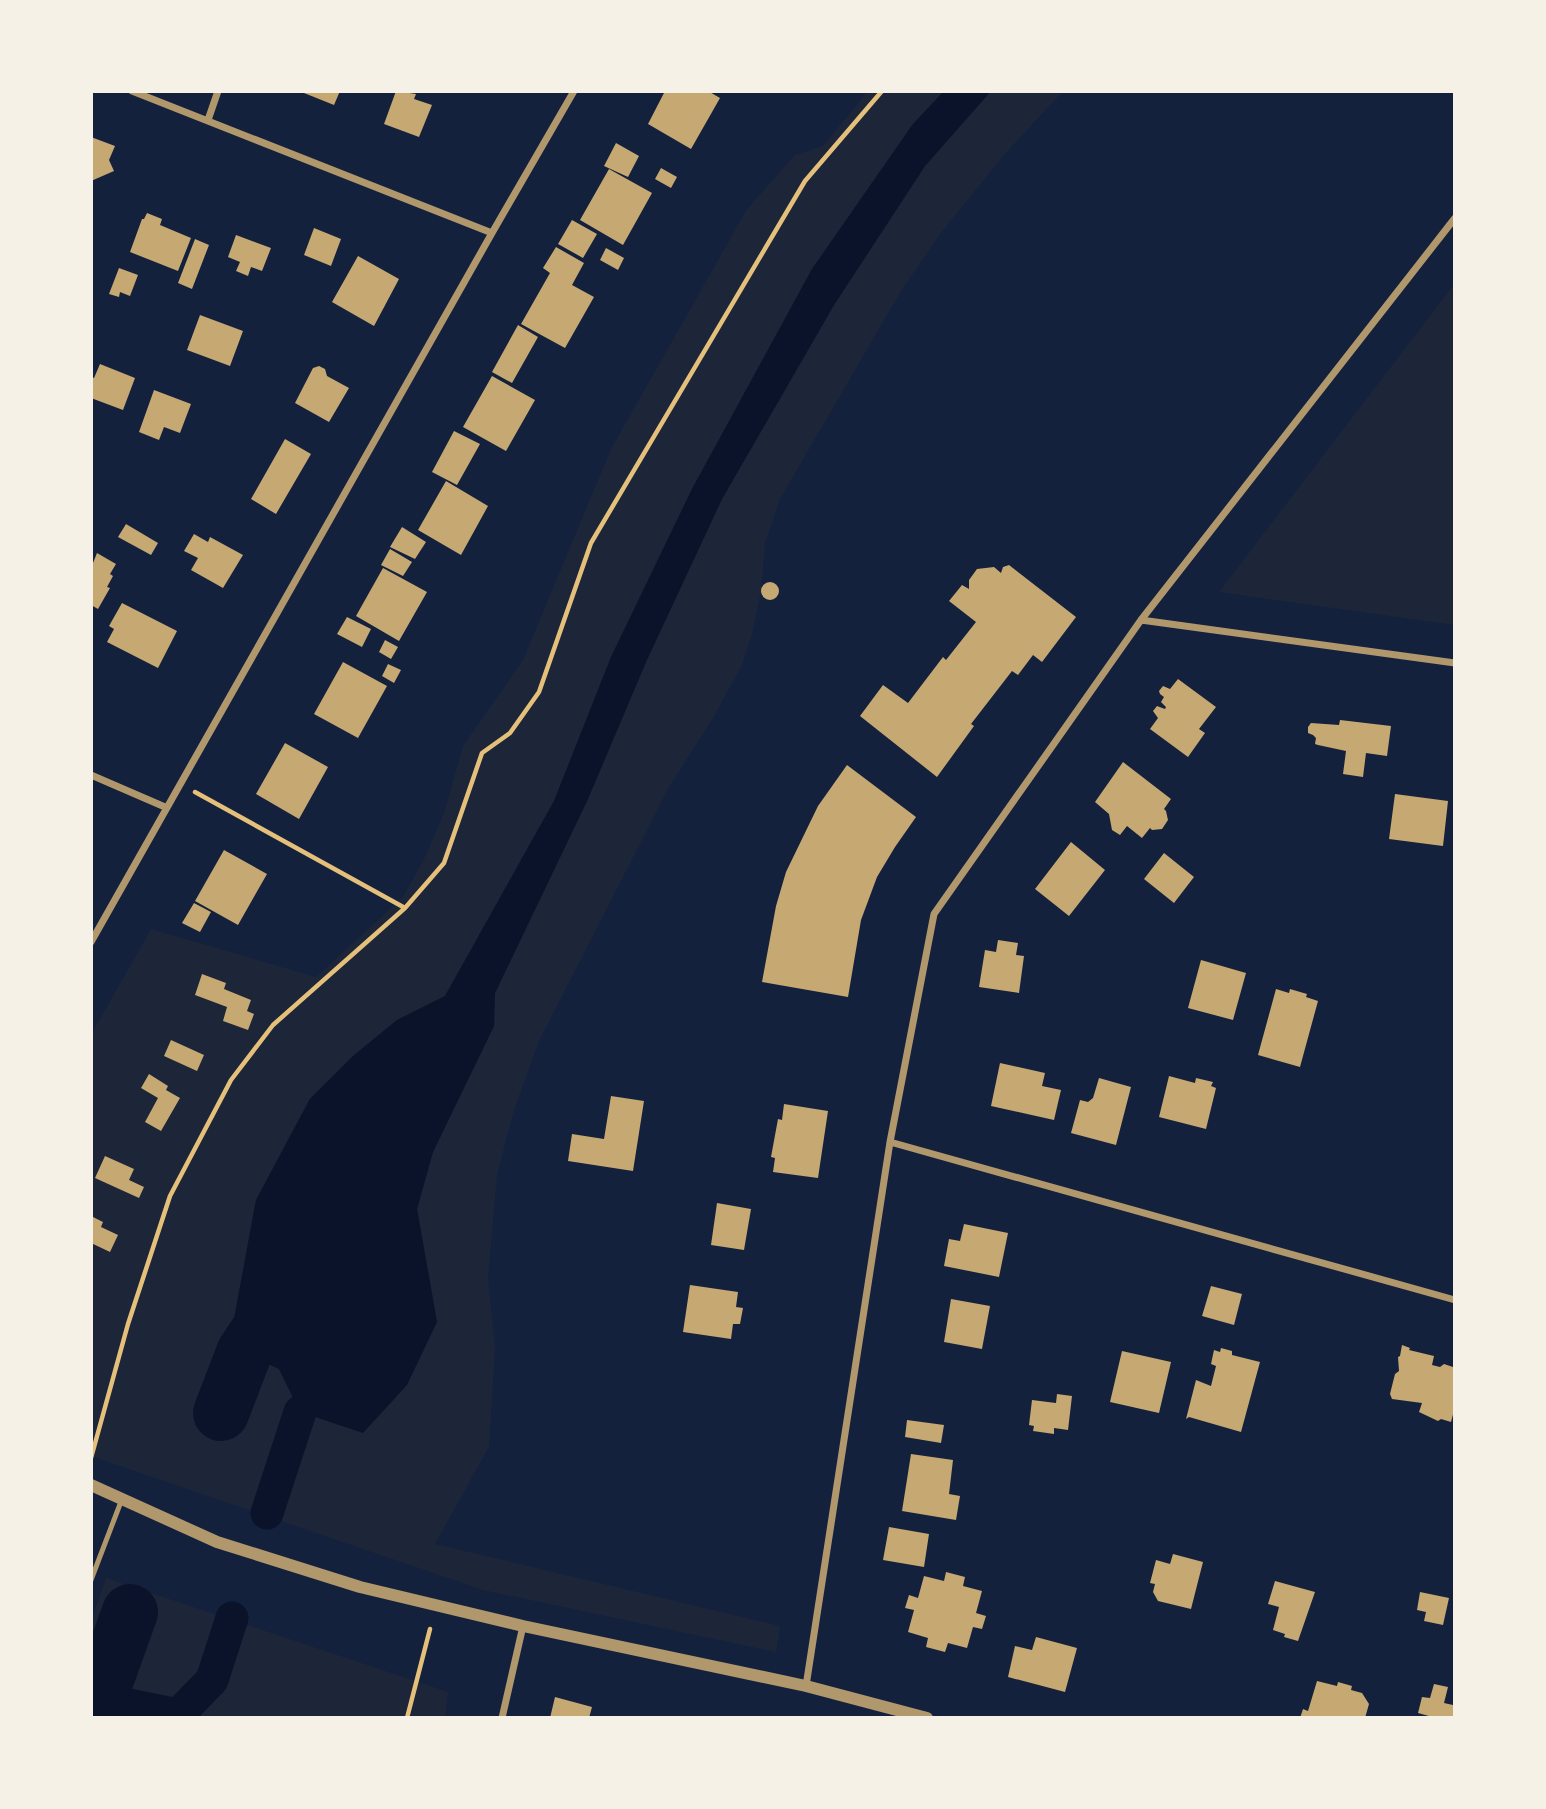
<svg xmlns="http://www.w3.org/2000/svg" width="1546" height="1809" viewBox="0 0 1546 1809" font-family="'Fira Sans Condensed',sans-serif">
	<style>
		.green { fill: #1d2539 }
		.water { fill: #0b132b }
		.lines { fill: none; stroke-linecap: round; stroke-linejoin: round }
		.canal { stroke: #0b132b; stroke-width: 33 }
		.river { stroke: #0b132b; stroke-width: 56 }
		.building { fill: #c6a872 }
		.path { stroke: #e5c07b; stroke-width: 4.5 }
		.service { stroke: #b1986c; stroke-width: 5 }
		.minor { stroke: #b1986c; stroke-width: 7 }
		.tertiary { stroke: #b1986c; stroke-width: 12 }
	</style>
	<rect width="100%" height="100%" fill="#14213d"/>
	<!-- green -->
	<path class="green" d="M868,91h76l-31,33 -101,145 -120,220 -81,168 -57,144 -109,195 -48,24 -44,36 -43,42 -54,102 -27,146 50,23 21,43 137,-90 -20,-113 16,-57 61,-126 1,-33 93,-194 58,-137 76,-163 112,-194 91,-139 66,-75h72l-59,64 -64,79 -39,57 -121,208 -15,44 -4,48 -9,43 -10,31 -29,53 -44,69 -130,254 -25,69 -17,65 -9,103 7,69 -6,100 -54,97 345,82 -4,26 -293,-62 -392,-134v-421l60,-106 165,48 87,-80 24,-44 18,-43 18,-64 60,-86 88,-211 136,-240 48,-54 28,-9z
		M1455,283v342l-236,-33z
		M106,1578l342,114 -3,26h-354v-97z"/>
	<!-- water -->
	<path class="water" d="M944,91h47l-66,75 -91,139 -112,194 -76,163 -58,137 -93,194 -1,33 -61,126 -16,57 20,113 -30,63 -44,48 -63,-21 -21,-43 -50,-23 27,-146 54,-101 43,-43 44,-36 48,-24 109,-195 57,-144 81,-168 120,-220 101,-145z"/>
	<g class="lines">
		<!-- canal -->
		<path class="canal" d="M267,1513l33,-101
			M99,1699l79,16 34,-35 20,-62"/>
		<!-- river -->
		<path class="river" d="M221,1413l23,-60 43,-65
			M92,1718l38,-106"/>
	</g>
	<!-- building -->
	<path class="building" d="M299,91h41l-6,14z
		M396,91l20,3 -2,5 18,6 -13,32 -35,-13z
		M665,91h43l12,7 -29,51 -43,-25z
		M91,137l24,9 -6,14 5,11 -23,10z
		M616,143l23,13 -11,21 -24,-11z
		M661,168l16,9 -6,11 -16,-9z
		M609,169l43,24 -29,52 -43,-25z
		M147,213l15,6 -2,6 31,13 -13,33 -48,-19 12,-33h2z
		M572,220l25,14 -14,24 -25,-14z
		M314,228l27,11 -10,27 -27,-11z
		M236,235l35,13 -9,23 -11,-4 -3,9 -12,-5 4,-9 -12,-5z
		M195,239l14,6 -17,44 -14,-6z
		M556,247l28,16 -12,22 22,12 -29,51 -44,-24 29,-51 -7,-5z
		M606,248l18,10 -6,12 -18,-10z
		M358,256l41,23 -25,47 -42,-24z
		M119,268l19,7 -8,21 -10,-4 -1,5 -10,-3z
		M200,315l43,16 -13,35 -43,-16z
		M518,325l20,12 -26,46 -20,-11z
		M100,364l35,14 -12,32 -32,-12v-21l3,1z
		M319,366l6,3 2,7 22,12 -20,34 -34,-19 18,-35z
		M492,376l43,24 -29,51 -43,-24z
		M154,390l37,14 -11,29 -16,-6 -5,13 -20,-8z
		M454,431l26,13 -23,41 -25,-13z
		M285,439l26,15 -35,60 -25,-15z
		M446,481l42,25 -27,49 -43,-25z
		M126,524l32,19 -7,12 -33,-18z
		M402,527l24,15 -11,17 -25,-12z
		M194,534l14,8 2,-5 33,18 -20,33 -32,-18 7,-12 -14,-7z
		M390,549l22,13 -9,14 -22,-11z
		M97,553l19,11 -6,10 3,2 -6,11 3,1 -12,21 -7,-4v-37z
		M1009,565l67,52 -34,45 -9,-7 -15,20 -6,-4 -41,53 3,2 -37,51 -77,-61 23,-31 25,18 35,-46 3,3 30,-38 -27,-21 13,-16 7,4v-9l8,-11 17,-2 7,6 2,-6z
		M383,568l44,24 -28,49 -43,-25z
		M761 591a9 9 0 1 1 18 0a9 9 0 1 1-18 0Z
		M122,603l55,28 -19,37 -51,-26 7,-13 -5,-3z
		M347,617l24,12 -9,18 -25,-13z
		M385,640l13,7 -7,12 -12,-7z
		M343,662l44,24 -29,52 -44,-24z
		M388,664l13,6 -7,13 -12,-7z
		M1178,679l38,28 -17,22 6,4 -17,24 -38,-28 8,-11 -5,-7 4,-5 8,3 1,-2 -5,-5 3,-5 -4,-3 -1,-3 4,-5 7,3z
		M1340,720l51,6 -4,30 -21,-3 -3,24 -20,-3 3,-23 -28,-6 -3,-1 1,-6 -3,-3 -5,-2v-6l3,-4 28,2z
		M285,743l43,24 -29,52 -43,-25z
		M1123,762l48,37 -7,10 2,2 2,9 -6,9 -10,1 -2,-2 -8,10 -15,-12 -7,9 -8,-5 -3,-16 -14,-12z
		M847,765l69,52 -21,30 -18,30 -16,43 -13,77 -86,-15 14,-76 10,-34 32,-66z
		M1395,794l53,7 -5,45 -54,-7z
		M1071,842l34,28 -36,46 -34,-27z
		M224,850l43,24 -29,51 -43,-24z
		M1164,853l30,24 -20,26 -30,-24z
		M194,903l17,9 -11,20 -18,-9z
		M998,940l20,3 -2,12 8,1 -5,37 -40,-6 6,-37 11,2z
		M1201,960l45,13 -13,47 -45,-12z
		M202,974l24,9 -2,6 27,11 -4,11 7,3 -6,16 -25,-9 4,-14 -32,-12z
		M1276,989l13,4 1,-4 17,5 -1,3 12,4 -18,66 -42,-12z
		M171,1040l33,15 -7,16 -33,-15z
		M1000,1063l45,10 -3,13 19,4 -7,30 -63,-14z
		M149,1074l19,12 -2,4 14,8 -19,33 -16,-9 13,-24 -17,-10z
		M1169,1076l26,7 1,-5 17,4 -2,4 5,2 -10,41 -47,-12z
		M1099,1078l32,9 -15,58 -45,-12 9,-33 8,2 5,-4z
		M611,1096l33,5 -11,70 -65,-10 4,-27 32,5z
		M784,1104l44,7 -10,67 -45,-6 2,-14 -4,-1 7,-38 4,1z
		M105,1156l29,13 -5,11 15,7 -5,11 -44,-20z
		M717,1203l34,6 -7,41 -33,-5z
		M91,1216l12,6 -2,5 17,8 -8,17 -19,-9z
		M964,1224l44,9 -9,44 -55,-11 5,-27 11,2z
		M690,1285l48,7 -2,15 7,1 -3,16h-7l-2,15 -48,-7z
		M1211,1286l31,8 -8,31 -32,-9z
		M951,1299l39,7 -8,43 -38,-7z
		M1402,1345l8,3 -1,2 25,6 -2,9 8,2 4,-3 9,3 2,40 -4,15 -10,-3 -3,2 -19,-9 3,-9 -30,-4 -2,-5 5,-20 4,-3 -1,-14 2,-1z
		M1221,1348l11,3v4l28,7 -19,70 -52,-15 -3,2 10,-39 15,6 5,-20 -5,-2 3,-14 6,2z
		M1122,1351l49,11 -12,51 -49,-11z
		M1057,1394l15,2 -4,34 -14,-2v6l-21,-3 1,-5 -5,-1 3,-25 24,3z
		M907,1420l37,5 -3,18 -36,-6z
		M911,1454l42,6 -4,34 11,2 -4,24 -54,-9z
		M889,1527l40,7 -5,33 -41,-7z
		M1173,1554l30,8 -12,47 -33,-8 -5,-9 2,-8 -5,-1 6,-23 14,4z
		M946,1572l19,5 -2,9 19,5 -6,22 10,3 -4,13 -9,-2 -6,21 -19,-5 -3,9 -19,-5 2,-9 -20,-6 6,-22 -9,-2 4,-13 9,3 6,-22 20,5z
		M1275,1581l40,11 -17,49 -14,-4 1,-3 -12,-4 6,-23 -11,-3z
		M1420,1592l29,6 -6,27 -19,-4 2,-9 -9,-2z
		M1036,1637l41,11 -12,44 -57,-15 7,-31 17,4z
		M1317,1681l20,5 1,-4 14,4 -1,4 11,3 7,11 -4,14h-65l3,-9 5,2z
		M1434,1684l14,3 -4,16 9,2 2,13h-19l-18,-5 4,-16 8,1z
		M555,1697l37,10 -3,11h-39z"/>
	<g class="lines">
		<!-- path -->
		<path class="path" d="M195,792l210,116
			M91,1458l37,-134 42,-128 61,-116 42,-55 132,-117 39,-45 38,-110 28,-20 29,-41 52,-149 214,-362 77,-90
			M407,1718l23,-89"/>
		<!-- service -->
		<path class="service" d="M91,1580l31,-81"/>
		<!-- minor -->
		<path class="minor" d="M132,91l360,142
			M208,120l10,-29
			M1141,620l314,43
			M91,775l74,32
			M91,942l401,-709 82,-142
			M890,1142l565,158
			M806,1686l84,-544 44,-228 207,-294 314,-402
			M502,1718l21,-92"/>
		<!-- tertiary -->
		<path class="tertiary" d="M91,1485l126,57 143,45 163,39 283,60 121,32"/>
	</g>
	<!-- border -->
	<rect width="1546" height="1809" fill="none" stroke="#f6f1e7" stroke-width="186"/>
</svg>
